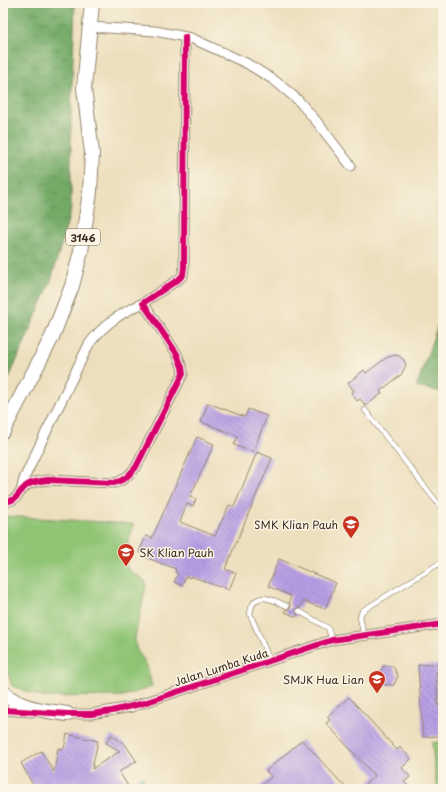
<svg xmlns="http://www.w3.org/2000/svg" width="446" height="792" viewBox="0 0 446 792" font-family="'Playpen Sans',sans-serif">
	<style>
		.grass { fill: #8fc475; stroke: #65774a }
		.forest { fill: url(#forest-crowns); stroke: #576a42 }
		.water { fill: #47b5c3; stroke: #417070 }
		.building { fill: url(#building-back-hatch) }
		.lines { fill: none; stroke-linecap: round; stroke-linejoin: round }
		.lane-casing { stroke: #94846e; stroke-width: 6 }
		.street-casing { stroke: #94846e; stroke-width: 11 }
		.primary-casing { stroke: #94846e; stroke-width: 16 }
		.lane { stroke: #fff; stroke-width: 4.5 }
		.street { stroke: #fff; stroke-width: 9 }
		.primary { stroke: #fff; stroke-width: 14 }
		.cycleway-casing { stroke: #fcf5e5; stroke-width: 8 }
		.cycleway { stroke: #d6006c; stroke-width: 6 }
		.labels { text-anchor: middle; dominant-baseline: central; stroke-width: 3; stroke-linejoin: round; paint-order: stroke }
		.shield { fill: #fcf5e5; stroke: #75675a; stroke-width: 1 }
		.shield-label { font-size: 10px; font-weight: bold; fill: #3b2a1e }
		.poi-label { font-size: 11px; fill: #3b2a1e; stroke: #fcf5e5; text-anchor: end }
		.street-label { font-size: 11px; fill: #3b2a1e; stroke: #fcf5e5 }
	</style>
	<defs>
		<pattern id="forest-crowns" width="20" height="18" patternUnits="userSpaceOnUse"><rect width="20" height="18" fill="#73aa66"/><path d="M2 6a3 3 0 1 1 6 0M12 15a3 3 0 1 1 6 0" fill="none" stroke="#608b53"/></pattern>
		<pattern id="building-back-hatch" width="6" height="6" patternUnits="userSpaceOnUse"><rect width="6" height="6" fill="#b89fe5"/><path d="M-1 5l2 2M0 0l6 6M5-1l2 2" fill="none" stroke="#9782b9"/></pattern>
	</defs>
	<rect width="100%" height="100%" fill="#fcf5e5"/>
	<filter id="ink" filterUnits="userSpaceOnUse"><feTurbulence type="fractalNoise" baseFrequency=".025" numOctaves="2"/><feDisplacementMap in="SourceGraphic" scale="8" xChannelSelector="R" yChannelSelector="G"/><feConvolveMatrix kernelMatrix="1 2 1 2 8 2 1 2 1" color-interpolation-filters="sRGB"/></filter>
	<filter id="wash" filterUnits="userSpaceOnUse"><feTurbulence type="fractalNoise" baseFrequency=".012" numOctaves="4" result="noise"/><feDisplacementMap in="SourceGraphic" scale="16" xChannelSelector="R" yChannelSelector="G"/><feGaussianBlur stdDeviation="0.9" result="paint"/><feColorMatrix in="noise" values="0 0 0 0 0 0 0 0 0 0 0 0 0 0 0 0 0 1.4 0 .05"/><feComposite in="paint" operator="in"/></filter>
	<g filter="url(#wash)">
		<rect width="100%" height="100%" fill="#ecdfbd"/>
		<!-- grass -->
		<path class="grass" d="M5,516l129,8c-3,10 -14,37 -5,46 5,5 12,6 16,11l1,5 -11,51c0,17 5,15 11,27 3,7 4,15 6,23l-29,9 -81,1 -30,-11 -9,-29v-114z
			M443,741v48h-4l-3,-6 -4,-40z"/>
		<!-- forest -->
		<path class="forest" d="M3,3h72l-4,111v95l-20,72 -48,111z
			M443,310v82l-27,-5z"/>
		<!-- water -->
		<path class="water" d="M142,776l8,13h-10l-5,-9z"/>
		<g id="blocks">
			<!-- building -->
			<path class="building" d="M395,355l4,1 5,4 2,5 -5,10 -21,16 2,2 -16,13 -6,-7 -3,2 -6,-8 3,-2 -6,-8 16,-13 2,3 20,-15z
				M208,403l37,14 3,-8 19,7 -14,36 -19,-7 4,-9 -37,-14z
				M197,437l17,7 -24,53 6,2 -3,7 -6,-2 -7,18 35,14 14,-31 5,2 23,-55 15,6 -47,111 11,4 -7,17 -9,-4 -1,1 -28,-11 -1,2 -4,-2 -4,10 -8,-4 4,-9 -3,-1 1,-3 -31,-12 1,-2 -7,-3 7,-16 6,2z
				M279,559l57,24 -11,26 -22,-8 -3,7h-2l-2,1v3l2,2 -2,3 -11,-5 1,-3h3l2,-2 -2,-4 2,-7 -23,-10z
				M443,664v7l-7,1 2,34 5,-1v11h-4l1,20 -17,1 -5,-72z
				M383,666h10l5,10 -4,9h-9l-2,-2 -10,5z
				M349,697l48,53 3,-3 11,12 -9,9 8,9 -6,5 7,7h-51l15,-13 -49,-53 4,-3 -3,-3z
				M67,734l31,7 -6,28 28,-18 -14,-8 5,-8 14,9 12,18 -1,-1 -17,11 11,17h-95l-14,-26 20,-12 13,21 4,-24 6,1z
				M302,740l45,49h-90l14,-12 -5,-6z"/>
		</g>
	</g>
	<g filter="url(#ink)">
		<use href="#blocks" fill-opacity="0" stroke="#94846e" stroke-width="1"/>
		<g class="lines">
			<defs>
				<path id="lane" d="M365,410l78,100
					M299,611l29,17 4,12
					M364,636l-4,-19 2,-6 81,-50
					M270,661l-20,-47c3,-25 22,-15 37,-8"/>
				<path id="street" d="M90,27l65,4 36,7 55,25 28,17 24,20 19,22 34,44
					M23,489l-1,-2 2,-8 11,-24 54,-111c15,-20 32,-31 54,-41
					M3,502c17,-2 12,-7 23,-16 6,-5 15,-5 22,-6l66,3c10,-2 15,-8 22,-16l47,-93 -1,-7 -5,-13 -34,-51 36,-24 4,-4 1,-8 1,-230
					M3,710l29,2
					M63,714h28l40,-7 201,-67 111,-16"/>
				<path id="primary" d="M3,431l49,-94 20,-51 9,-35 9,-59 2,-39 -8,-65 8,-85
					M3,692c16,17 41,18 64,22"/>
			</defs>
			<!-- lane casing -->
			<use href="#lane" class="lane-casing"/>
			<!-- street casing -->
			<use href="#street" class="street-casing"/>
			<!-- primary casing -->
			<use href="#primary" class="primary-casing"/>
			<!-- lane -->
			<use href="#lane" class="lane"/>
			<!-- street -->
			<use href="#street" class="street"/>
			<!-- primary -->
			<use href="#primary" class="primary"/>
			<defs>
				<path id="cycleway" d="M3,502c17,-2 12,-7 23,-16 6,-5 15,-5 22,-6l66,3c10,-2 15,-8 22,-16l47,-93 -1,-7 -5,-13 -34,-51 36,-24 4,-4 1,-8 1,-230
					M3,710l64,4h24l21,-3 32,-8 188,-63 111,-16"/>
			</defs>
			<!-- cycleway casing -->
			<use href="#cycleway" class="cycleway-casing"/>
			<!-- cycleway -->
			<use href="#cycleway" class="cycleway"/>
		</g>
	</g>
	<!-- icons -->
	<defs>
		<symbol id="school-pin" viewBox="-11 -11 22 30"><path d="M0 17L-7.5 6A9.5 9.5 0 1 1 7.5 6Z" fill="#c8321e" stroke="#fcf5e5"/><path d="M0-5L7-2L0 1L-7-2ZM-4 1L0 2.5L4 1V4Q0 6-4 4Z" fill="#fff"/></symbol>
	</defs>
	<g fill-rule="evenodd">
		<use href="#school-pin" x="341" y="514" width="20" height="27"/>
		<use href="#school-pin" x="116" y="542" width="20" height="27"/>
		<use href="#school-pin" x="367" y="669" width="20" height="27"/>
	</g>
	<g class="labels">
		<!-- shield labels -->
		<rect class="shield" x="66" y="229" width="34" height="16" rx="3"/>
		<g class="shield-label">
			<text x="83" y="237">3146</text>
		</g>
		<!-- poi labels -->
		<g class="poi-label">
			<text x="338" y="524">SMK Klian Pauh</text>
			<text x="139" y="552" text-anchor="start">SK Klian Pauh</text>
			<text x="364" y="679">SMJK Hua Lian</text>
		</g>
		<!-- street labels -->
		<g class="street-label">
			<text transform="translate(221 667) rotate(-18)">Jalan Lumba Kuda</text>
		</g>
	</g>
	<!-- margin -->
	<rect width="446" height="792" fill="none" stroke="#fcf5e5" stroke-width="16"/>
</svg>
